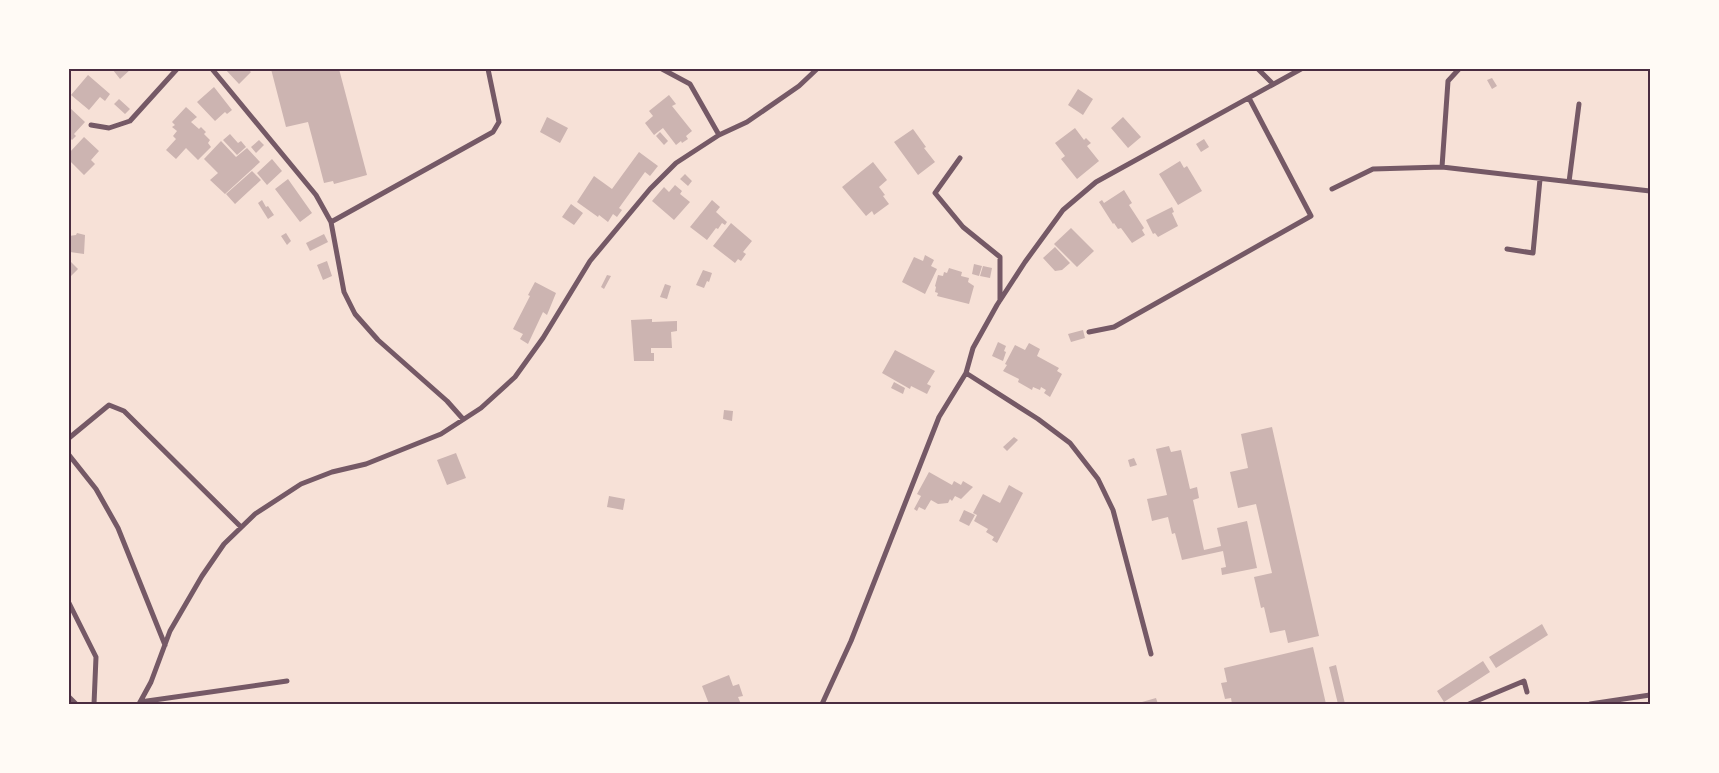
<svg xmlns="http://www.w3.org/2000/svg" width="1719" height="773" viewBox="0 0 1719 773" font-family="'PT Sans',sans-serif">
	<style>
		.building { fill: #ccb4b1 }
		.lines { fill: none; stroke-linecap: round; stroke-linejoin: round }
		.minor { stroke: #755966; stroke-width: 5 }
		.neatline { fill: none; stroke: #4a2c40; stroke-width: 2 }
	</style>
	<rect width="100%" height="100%" fill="#f7e1d7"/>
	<!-- building -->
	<path class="building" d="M114,69h17l-11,10 -7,-9z
		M225,69h23l3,3 -12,12z
		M271,69h68l28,106 -33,9 -1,-3 -9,2 -16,-61 -22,5z
		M88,75l22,19 -5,7 -5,-4 -11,13 -18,-15z
		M1492,78l5,8 -5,3 -5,-9z
		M214,87l18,23 -5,4 -2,-2 -10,9 -18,-19z
		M1078,89l15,10 -10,16 -15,-10z
		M669,95l7,9 -4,2 20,25 -6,5 2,3 -6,4 -1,-2 -5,4 -13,-17 -9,7 -9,-12 8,-7 -4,-5z
		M119,99l11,10 -5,5 -11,-10z
		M69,107l16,15 -11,12 2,2 -4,4 -3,-3z
		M186,107l11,10 -6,5 8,7 2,-2 5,5 -2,2 6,6 -2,3 3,4 -13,13 -12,-12 -10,11 -10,-9 10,-11 -3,-3 4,-5 -5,-4 3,-2 -3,-3z
		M547,117l21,11 -8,15 -20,-11z
		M1123,117l18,20 -13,11 -17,-20z
		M1075,128l9,12 2,-2 5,5 -4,3 12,15 -22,18 -16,-20 4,-3 -10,-13z
		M913,129l13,18 -2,1 11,14 -17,13 -24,-33z
		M660,132l8,9 -4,4 -8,-9z
		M230,134l8,9 3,-2 5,6 -9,8 -14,-15z
		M84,137l15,14 -8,9 4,4 -11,11 -15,-15v-7z
		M1204,139l5,8 -8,5 -5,-8z
		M259,140l5,5 -8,8 -5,-6z
		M221,141l15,16 11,-9 13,14 -35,32 -15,-14 8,-7 -14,-14z
		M639,152l19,14 -8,10 -5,-4 -26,36 3,2 -5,7 -4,-3 -5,8 -9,-7 -1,2 -21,-15 17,-26 18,13z
		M272,159l10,12 -15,14 -10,-12z
		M1180,161l4,7 3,-2 15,25 -24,14 -19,-31z
		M873,162l14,18 -8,7 6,8 -2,1 6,8 -15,11 -2,-4 -6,5 -24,-29z
		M252,171l9,9 -26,24 -9,-10z
		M685,174l7,7 -4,5 -8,-7z
		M288,179l24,34 -12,9 -25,-33z
		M675,185l7,6 -2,3 10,8 -16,18 -22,-19 12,-14 5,5z
		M1124,190l8,13 -3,2 15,23 -2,2 3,5 -13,8 -11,-15 -3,1 -4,-6 -1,1 -14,-22 3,-2 2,3z
		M262,200l4,7 2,-1 6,9 -6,4 -10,-16z
		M712,200l8,7 -4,5 11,10 -2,3 -3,-2 -4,6 -2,-1 -9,12 -17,-13z
		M571,204l12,9 -9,12 -12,-8z
		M1172,207l2,5 -2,1 6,13 -20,11 -3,-4 -2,1 -7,-14z
		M731,223l21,18 -9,11 3,2 -5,7 -3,-2 -3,4 -22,-17z
		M1071,228l23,23 -17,16 -23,-23z
		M77,233l8,2 -1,19 -14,-2 -1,4v-20l7,-1z
		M286,233l5,8 -4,4 -6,-9z
		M324,234l4,8 -18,9 -4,-8z
		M1055,247l15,16 -8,7 -7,1 -12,-13z
		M925,255l9,5 -3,6 6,3 -12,25 -23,-12 12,-25 9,4z
		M70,261l8,8 -9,9v-16z
		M327,261l5,15 -9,4 -6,-15z
		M974,264l8,2 -3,10 -7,-2z
		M983,266l9,2 -2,10 -10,-2z
		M949,268l13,4 -1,4 8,2 -1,4 6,4 -5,18 -32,-8 1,-3 -3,-1 1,-5 -1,-1 3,-11 5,1 1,-4 3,1z
		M703,270l9,3 -3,9 -2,-1 -3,7 -8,-3z
		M607,275l4,1 -7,13 -3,-2z
		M535,282l21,11 -9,22 -4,-3 -15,32 -8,-5 3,-5 -10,-5 17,-33 -2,-1z
		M665,284l6,2 -4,13 -7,-2z
		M652,319v3l25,-1v10l-6,1 1,16h-21v5h3v8h-20l-3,-41z
		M1083,330l2,8 -14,4 -3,-8z
		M998,342l8,4 -2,5 2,1 -3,9 -11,-5z
		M1029,343l11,6 -3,7 22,12 -2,3 5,3 -12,23 -6,-4 2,-3 -5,-3 -1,3 -7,-3 -1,3 -14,-8 1,-3 -16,-8 4,-6 -2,-1 10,-19 10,5z
		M895,350l40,21 -8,13 4,2 -4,8 -16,-8 -1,3 -28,-16z
		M894,382l11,6 -2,6 -12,-6z
		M724,410l9,1 -1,10 -9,-2z
		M1272,427l47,209 -31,7 -3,-13 -15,3 -6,-26 -3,1 -7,-31 18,-4 -16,-69 -18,4 -8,-36 18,-4 -7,-34z
		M1014,437l4,3 -11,11 -4,-4z
		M1169,446l2,6 10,-2 9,39 7,-2 2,11 -6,2 11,50 17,-4 -4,-18 30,-7 10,47 -35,7 -1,-7 5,-1 -3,-16 -41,9 -7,-27 -3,1 -4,-17 -16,4 -5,-22 20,-4 -11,-46z
		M456,453l10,25 -19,7 -10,-25z
		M1134,458l3,7 -7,2 -2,-7z
		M929,472l23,13 2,-4 7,4 2,-4 10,6 -12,12 -6,-3 -3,5 -2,-2 -2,4 -10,1 -7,-4 -6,10 -6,-3 -2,4 -3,-2 7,-13 -4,-2z
		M1009,485l14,8 -26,50 -5,-3 2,-3 -8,-5 2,-3 -14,-8 3,-6 -4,-2 10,-19 17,9z
		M609,496l16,3 -2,11 -16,-3z
		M964,510l11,5 -6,11 -10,-5z
		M1542,624l6,11 -52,33 -7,-11z
		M1313,647l13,57h-94l-1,-6 -6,1 -4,-16 6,-1 -3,-14z
		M1483,661l7,11 -46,30 -7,-11z
		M1336,665l9,39h-7l-9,-37z
		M729,675l4,11 6,-2 4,12 -5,1 3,7h-32l-7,-18z
		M1156,698l2,6h-23z"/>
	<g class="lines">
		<!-- minor -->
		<path class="minor" d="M212,69l104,126 15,27 13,70 11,22 23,26 69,61 16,18
			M662,69l28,15 29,51
			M1258,69l15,15
			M1459,69l-11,12 -6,86 208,24
			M91,125l18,3 21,-7 47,-52
			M960,158l-25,35 28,34 37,30v43
			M1569,182l10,-78
			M1332,189l41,-20 69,-2
			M331,222l162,-90 6,-10 -11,-53
			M1507,249l26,4 7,-74
			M1089,332l25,-5 197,-111 -62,-118
			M966,373l72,46 32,24 28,36 15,31 38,144
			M69,438l40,-33 15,6 117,116
			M69,455l27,34 22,39 47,117
			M69,603l27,54 -2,47
			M69,697l7,7
			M140,702l147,-21
			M139,704l12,-22 19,-51 32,-55 22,-32 31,-30 46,-30 31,-12 34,-8 75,-30 40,-26 34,-31 28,-39 47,-77 60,-72 26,-26 43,-28 28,-13 52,-36 18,-17
			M822,704l29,-63 88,-224 27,-44 7,-25 24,-43 28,-43 38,-52 33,-28 205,-113
			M1469,704l55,-23 3,11
			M1590,704l60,-9"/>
	</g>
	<!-- border -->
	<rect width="1719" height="773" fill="none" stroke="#fffaf5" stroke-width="140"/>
	<rect x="70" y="70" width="1579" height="633" class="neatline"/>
</svg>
